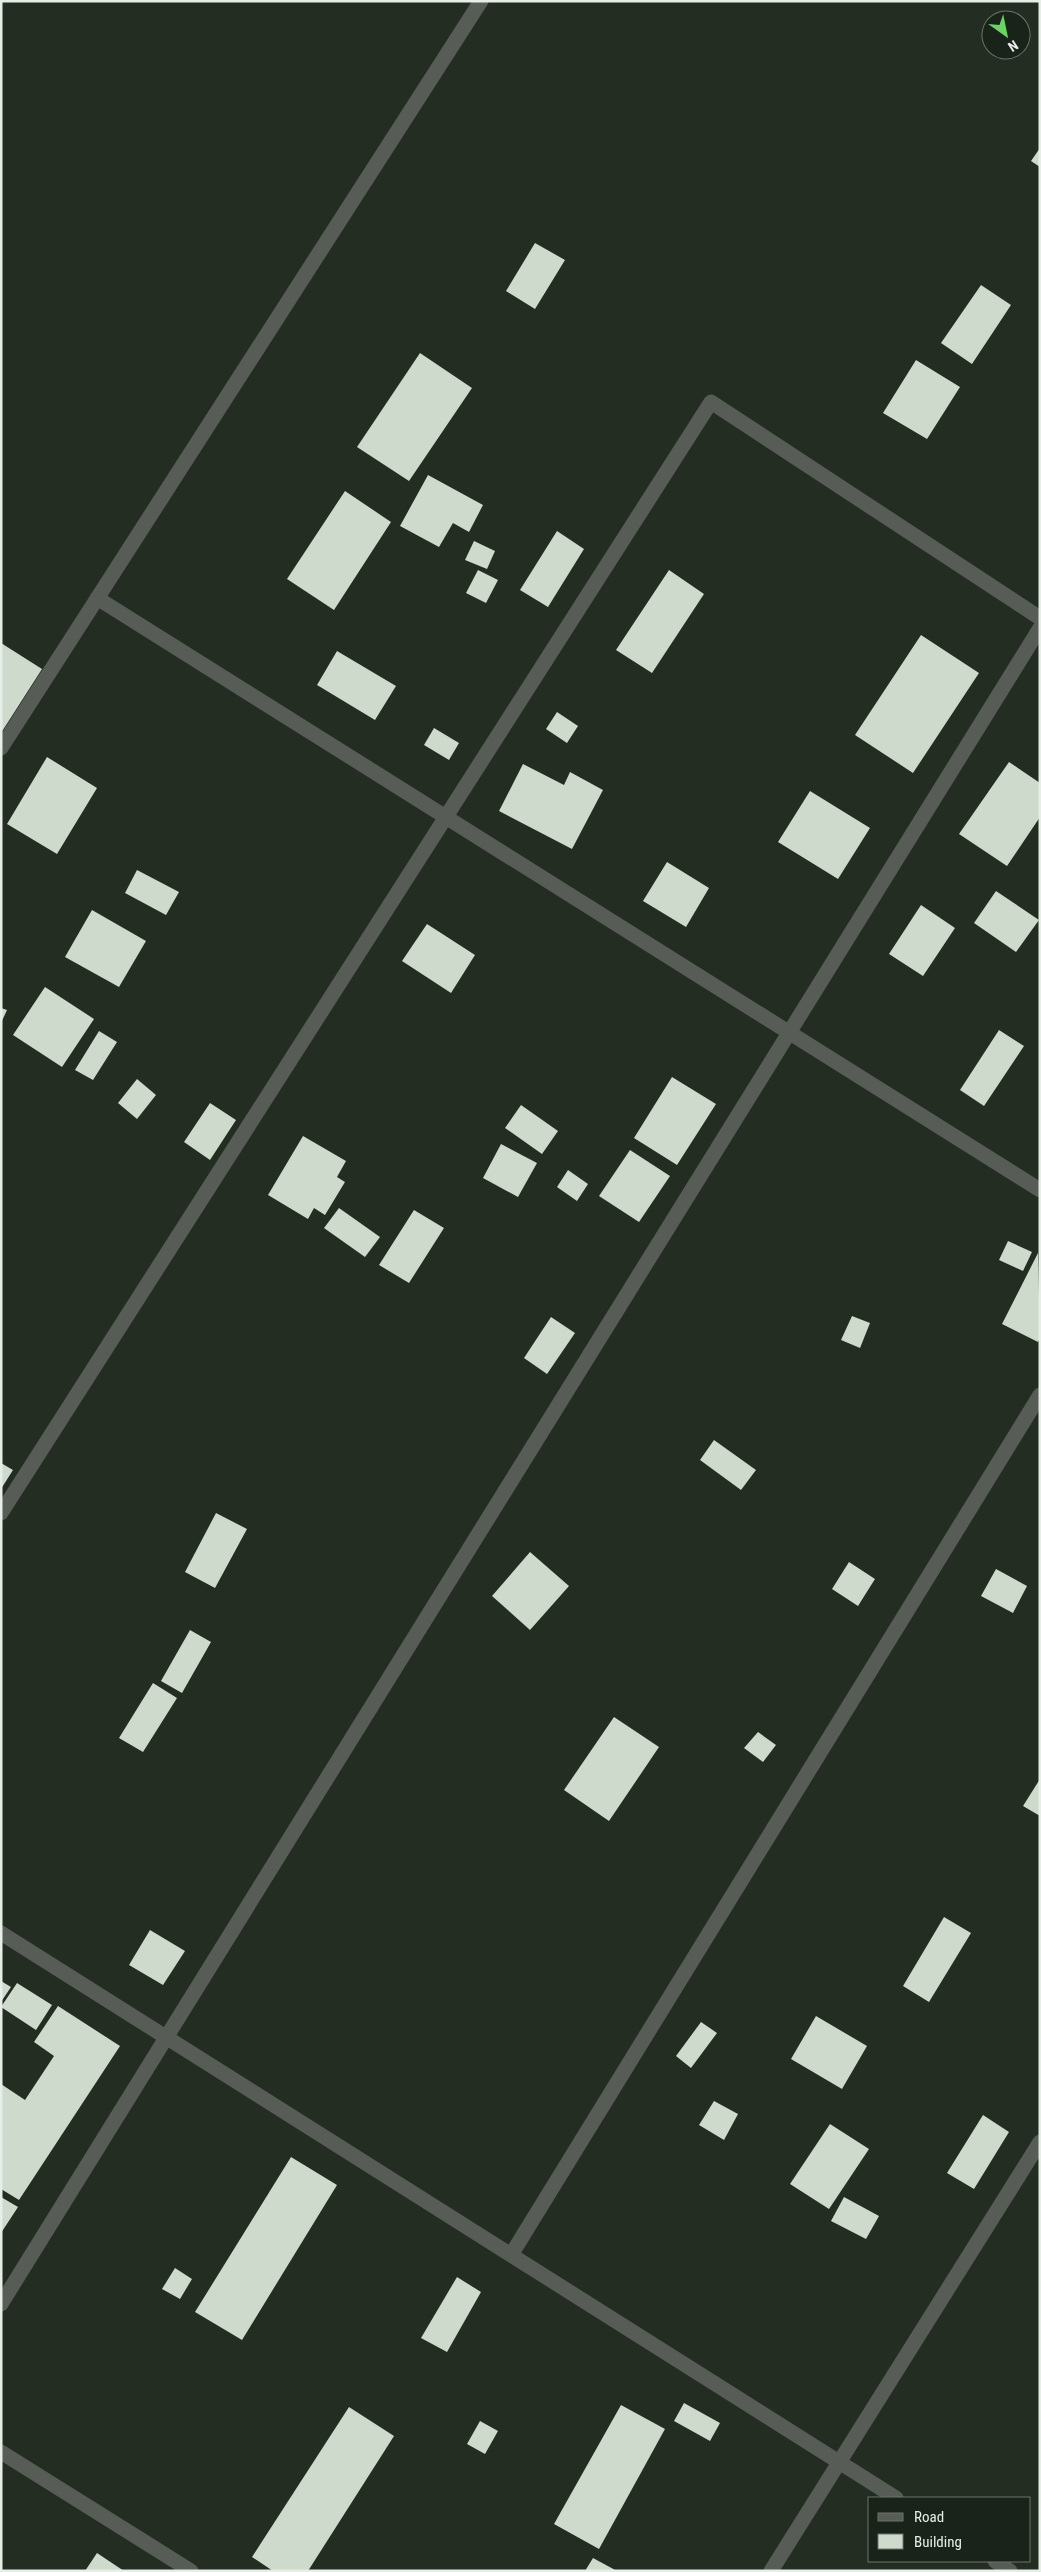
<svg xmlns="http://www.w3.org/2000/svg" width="1041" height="2572" viewBox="0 0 1041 2572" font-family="'Roboto Condensed',sans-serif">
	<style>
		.building { fill: #cddacc }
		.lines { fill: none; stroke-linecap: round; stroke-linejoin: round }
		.minor { stroke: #575c56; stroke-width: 15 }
	</style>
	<rect width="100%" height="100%" fill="#232d22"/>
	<!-- building -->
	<path class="building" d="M1040,148v19l-9,-6z
		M535,243l30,17 -30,49 -29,-18z
		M981,285l30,20 -39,59 -31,-21z
		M420,353l52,35 -63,93 -52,-34z
		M916,360l44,27 -33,52 -44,-26z
		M428,475l55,30 -14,27 -16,-9 -14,24 -39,-21z
		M345,491l46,31 -57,88 -47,-31z
		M557,531l27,18 -36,58 -28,-17z
		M474,541l21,10 -8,18 -22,-9z
		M478,570l20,10 -12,23 -20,-10z
		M669,570l35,24 -52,79 -36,-23z
		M921,635l58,38 -66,100 -58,-38z
		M1,643l41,26 -41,64z
		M337,651l59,35 -21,34 -58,-35z
		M557,712l21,14 -11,17 -21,-14z
		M434,728l25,15 -10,17 -25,-15z
		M47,757l50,31 -40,66 -50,-30z
		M1009,762l31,21v34l-33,49 -48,-32z
		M523,764l41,21 6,-13 33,18 -31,59 -73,-38z
		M810,791l60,37 -32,51 -60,-37z
		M667,862l42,26 -23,39 -43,-26z
		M137,870l42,22 -13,23 -41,-22z
		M996,891l43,29 -23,32 -42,-29z
		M921,905l34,23 -32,48 -34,-22z
		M92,910l54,31 -27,46 -54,-30z
		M427,924l48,31 -24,38 -49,-32z
		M45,987l49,32 -32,48 -49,-32z
		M1,1008l6,2 -6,13z
		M999,1030l25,16 -40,60 -24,-16z
		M99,1031l18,11 -24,38 -18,-10z
		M672,1077l44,27 -39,61 -43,-27z
		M137,1079l19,16 -19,24 -19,-16z
		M210,1103l26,17 -26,40 -26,-18z
		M521,1105l37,26 -16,23 -37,-26z
		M303,1136l43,25 -9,16 8,5 -20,33 -11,-7 -6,11 -40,-24z
		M501,1144l36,19 -19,34 -35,-19z
		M630,1150l40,26 -31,46 -40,-26z
		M568,1170l20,14 -11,17 -20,-14z
		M339,1208l41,29 -15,20 -41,-29z
		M414,1210l30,18 -35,55 -30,-18z
		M1008,1241l24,11 -9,19 -24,-11z
		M1038,1253l2,85 -2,4 -36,-18z
		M852,1316l18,7 -10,25 -19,-8z
		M551,1317l24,16 -28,41 -23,-16z
		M714,1440l42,30 -15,20 -41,-30z
		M1,1463l12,7 -12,19z
		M216,1513l31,16 -32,59 -30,-16z
		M530,1552l39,34 -39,44 -38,-34z
		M849,1562l26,17 -17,27 -26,-17z
		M996,1569l31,17 -14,27 -32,-17z
		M190,1630l21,12 -29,51 -21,-12z
		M153,1683l24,15 -34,54 -24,-14z
		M614,1717l45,30 -50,74 -45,-31z
		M758,1732l18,13 -13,17 -19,-14z
		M1040,1779v37l-17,-10z
		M944,1917l27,16 -42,69 -26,-16z
		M150,1930l35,21 -22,34 -34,-20z
		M1,1981l10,6 -10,15z
		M17,1983l35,22 -16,25 -35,-23z
		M58,2006l62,40 -101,154 -18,-11v-105l24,16 29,-44 -20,-14z
		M816,2016l51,30 -25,43 -51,-30z
		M701,2022l16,11 -26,35 -15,-12z
		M714,2101l24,13 -14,26 -25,-15z
		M983,2115l26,17 -35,57 -27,-16z
		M830,2124l39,25 -40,60 -39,-25z
		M291,2157l46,28 -95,155 -47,-28z
		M1,2197l17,10 -17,26z
		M844,2197l35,19 -13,23 -35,-18z
		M175,2268l17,11 -12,20 -18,-10z
		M457,2277l24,15 -34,60 -26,-14z
		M684,2403l36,20 -10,18 -36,-20z
		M621,2405l44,24 -66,120 -45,-25z
		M349,2407l45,29 -86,135h-35l-21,-14z
		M480,2421l18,10 -13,23 -18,-10z
		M97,2553l27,18h-39z
		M593,2558l24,13h-32z"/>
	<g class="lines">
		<!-- minor -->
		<path class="minor" d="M97,598l943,592
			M1,748l480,-747
			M1,1513l710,-1111 329,216
			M1,1933l895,565
			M511,2255l529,-860
			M1,2304l1039,-1676
			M1,2452l190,119
			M995,2561l15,10
			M771,2571l269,-429"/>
	</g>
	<!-- border -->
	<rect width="1041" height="2572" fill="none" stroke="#e7eee7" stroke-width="5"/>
	<!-- legend -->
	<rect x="868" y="2497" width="162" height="65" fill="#1a2319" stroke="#6c746b"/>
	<rect x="878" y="2513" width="25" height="8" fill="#575c56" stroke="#6c746b"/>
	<text x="914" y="2522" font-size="15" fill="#e7eee7">Road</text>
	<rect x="878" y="2534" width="25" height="15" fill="#cddacc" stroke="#6c746b"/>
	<text x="914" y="2547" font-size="15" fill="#e7eee7">Building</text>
	<!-- north arrow -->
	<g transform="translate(1006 35) rotate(147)"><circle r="24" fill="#1a2319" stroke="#6c746b"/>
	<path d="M0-4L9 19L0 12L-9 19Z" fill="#6ad364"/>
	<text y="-8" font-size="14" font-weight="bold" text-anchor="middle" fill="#e7eee7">N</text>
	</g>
</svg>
